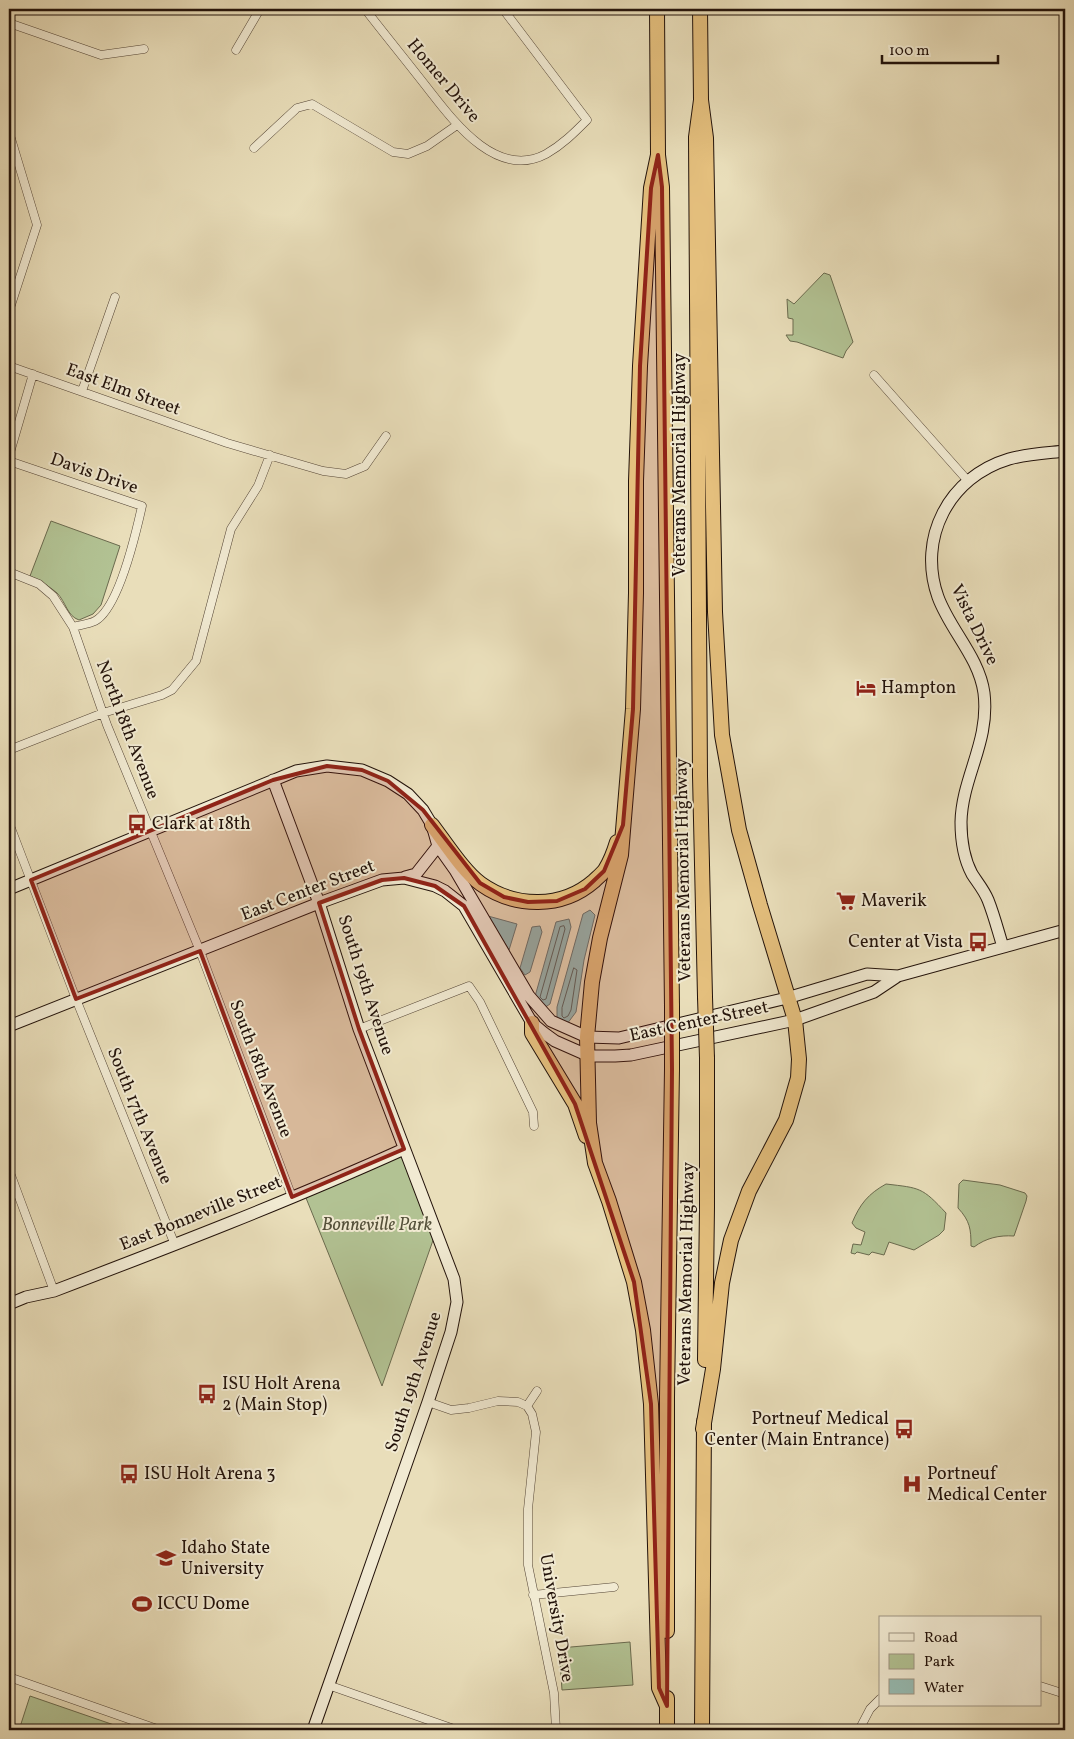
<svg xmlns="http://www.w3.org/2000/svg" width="1074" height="1739" viewBox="0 0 1074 1739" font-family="Vollkorn,serif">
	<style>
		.green { fill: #b2c293; stroke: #6a6a4e }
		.water { fill: #97bcb3; stroke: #68786f }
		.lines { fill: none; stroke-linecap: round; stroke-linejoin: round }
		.shore { stroke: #5c675e; stroke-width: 1 }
		.street-casing { stroke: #544536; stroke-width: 9 }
		.secondary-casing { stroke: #22120a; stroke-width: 13 }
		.highway-casing { stroke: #22120a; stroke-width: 16 }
		.street { stroke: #f1ead2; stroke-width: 8 }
		.secondary { stroke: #f1ead2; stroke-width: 11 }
		.highway { stroke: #e4bf7d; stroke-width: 14 }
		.highway-bridge-casing { stroke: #22120a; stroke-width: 16; stroke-linecap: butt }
		.highway-bridge { stroke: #e4bf7d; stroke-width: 14 }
		.marked { fill: #8f2418; fill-opacity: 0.2; stroke: #8f2418; stroke-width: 4; stroke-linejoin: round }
		.labels { text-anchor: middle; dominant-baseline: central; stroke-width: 4; stroke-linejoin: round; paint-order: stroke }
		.street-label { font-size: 18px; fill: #22120a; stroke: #f1ead2 }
		.poi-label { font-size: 18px; fill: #22120a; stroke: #f1ead2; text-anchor: start }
		.park-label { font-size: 18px; font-style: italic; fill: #54503a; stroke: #f1ead2 }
	</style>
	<rect width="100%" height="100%" fill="#e9deba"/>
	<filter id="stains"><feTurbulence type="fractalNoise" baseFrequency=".004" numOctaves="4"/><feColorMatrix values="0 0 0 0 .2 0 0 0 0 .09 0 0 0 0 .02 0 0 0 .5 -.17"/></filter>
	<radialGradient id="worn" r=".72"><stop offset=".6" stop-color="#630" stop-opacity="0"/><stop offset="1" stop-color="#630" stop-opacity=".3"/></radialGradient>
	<!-- green -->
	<path class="green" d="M824,273l6,2 23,67 -7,9 -3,7 -46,-16 -7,-1 -4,-6h7v-16l-5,-1 -1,-19 7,5z
		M51,521l69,25 -19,59 -8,9 -14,6c-12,-4 -13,-18 -22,-27 -8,-7 -17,-12 -27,-17z
		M406,1153l32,73 -56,160 -78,-193z
		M963,1180l37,5 25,8 2,3 -1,5 -12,35c-15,-1 -28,2 -40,11l-3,-1c0,-17 -1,-25 -13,-38l1,-24z
		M886,1184c34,4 36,3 60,29l-2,17 -5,5 -25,15 -25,-8 -5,13 -12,-3 -3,3 -12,-3 -2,2 -4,-1 2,-9 8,1 4,-13 -9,-4 -4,-5c8,-19 16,-29 34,-39z
		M630,1642l3,43 -71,5 -3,-42z
		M30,1696l87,30 -1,4h-97z"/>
	<!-- water -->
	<path class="water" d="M590,910l5,5 -11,45 -8,52 -9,12 -10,-3v-14l26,-93z
		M488,916l29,8 -8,26z
		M569,919l2,8 -21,77 -6,4 -10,-8 22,-78z
		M540,926l2,6 -12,40 -5,3 -5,-7 12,-41z"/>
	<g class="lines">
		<!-- shore -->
		<path class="shore" d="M564,926l1,3 -19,70 -3,1 -3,-3 20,-70z
			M574,968l3,2 -6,40 -3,6 -4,2 -2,-2v-8z"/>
		<defs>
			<path id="street" d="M365,9c21,27 43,54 64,81 25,32 68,90 117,64 16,-9 28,-21 41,-34l-84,-111
				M9,23l92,32 43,-6
				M236,50l24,-41
				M9,132l28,93 -28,86
				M254,148l43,-40 15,-4 81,48 15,2 19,-8 30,-21
				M9,366l218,77 96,28 23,3 19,-8 21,-30
				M874,375l94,106
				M82,391l33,-94
				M9,456l24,-82
				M9,461l133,45c-6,27 -23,102 -47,115 -6,3 -15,4 -22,6
				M9,572l30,12 14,12 20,31 34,98 93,226 92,246
				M9,750l94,-37 59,-18 10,-5 24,-29 35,-132 27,-43 12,-31
				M9,823l67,176 99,246
				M359,1029l110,-43 11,16 53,110 1,14
				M9,1170l45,121
				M428,1402l23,8 18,-2 29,-7 20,1 9,4 5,8 4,18 -8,77v56l26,128 2,37
				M527,1406l10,-15
				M533,1595l81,-8
				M9,1677l151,53
				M328,1685l129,45
				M1040,1686l25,8
				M859,1730l11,-21 10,-10"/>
			<path id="secondary" d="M273,780l46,123 40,126 95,250 3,23 -6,30 -23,70 -115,328
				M405,877l11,-3 22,-28
				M9,889l287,-118 31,-5 35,4 26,11 20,13 15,16 9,15 6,21 17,24 74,126 22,25 36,16 32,1 168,-40 80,-24 31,2
				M1003,947c-5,-16 -9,-32 -15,-47 -4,-10 -11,-18 -16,-26 -8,-15 -11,-35 -11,-52 1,-45 29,-80 23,-129 -5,-36 -34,-63 -46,-96 -21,-59 11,-120 71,-138 17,-5 38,-6 56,-8
				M9,1026l310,-123 63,-23 22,-2 31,8 10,5 19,15 68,117 12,10 11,8 34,15h26l16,-1 164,-35 79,-28 24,-16 167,-46
				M9,1304l17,-7 28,-6c118,-45 235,-90 350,-142"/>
			<path id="highway" d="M657,9l1,146 4,32 10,819
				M700,9l1,91 -5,37 4,639 5,221
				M701,100l5,38 9,474 7,123 17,95 21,75 35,115 4,39 -1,19 -12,42 -37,71 -18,49 -9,43 -9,86 -10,60
				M658,155l-7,33 -11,178 -4,115v112l-3,116 -12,146 -21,83 -8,44 -5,55 2,86 6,40 14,38 25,81 9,48 8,74 8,284 8,18
				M432,825c13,17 32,47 49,59 34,24 81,25 113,-3 3,-3 8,-7 11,-11 5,-8 9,-18 12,-28
				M532,1023v10l43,71 11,32
				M705,1360l2,-153v-149
				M667,1631v-234l5,-328
				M667,1730v-32
				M702,1730l2,-309"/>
		</defs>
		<!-- street casing -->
		<use href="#street" class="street-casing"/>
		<!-- secondary casing -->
		<use href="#secondary" class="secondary-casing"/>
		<!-- highway casing -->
		<use href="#highway" class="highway-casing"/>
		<!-- street -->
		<use href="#street" class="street"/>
		<!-- secondary -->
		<use href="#secondary" class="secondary"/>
		<!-- highway -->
		<use href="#highway" class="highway"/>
		<defs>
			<path id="highway-bridge" d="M705,997l2,61
				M672,1006v63"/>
		</defs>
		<!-- highway-bridge casing -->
		<use href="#highway-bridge" class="highway-bridge-casing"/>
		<!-- highway-bridge -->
		<use href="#highway-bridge" class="highway-bridge"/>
	</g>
	<!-- marked area -->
	<path class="marked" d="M658,155l4,32 10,882 -5,637 -8,-18 -8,-284 -17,-122 -59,-178 -111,-198 -29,-20 -31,-8 -22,2 -63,23 40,126 45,120 -112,48 -92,-246 -124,48 -45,-119 242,-100 54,-14 35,4 26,11 35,29 57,73 24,14 24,5 29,-1 28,-12 19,-18 19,-46 10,-116 7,-343 11,-178z"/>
	<!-- icons -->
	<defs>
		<symbol id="hotel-bare" viewBox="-9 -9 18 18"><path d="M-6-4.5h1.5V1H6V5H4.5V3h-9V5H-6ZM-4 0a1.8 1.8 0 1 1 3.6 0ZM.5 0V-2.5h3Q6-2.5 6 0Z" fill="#8f2418" stroke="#f1ead2" stroke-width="2.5" paint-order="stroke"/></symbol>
		<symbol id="bus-bare" viewBox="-9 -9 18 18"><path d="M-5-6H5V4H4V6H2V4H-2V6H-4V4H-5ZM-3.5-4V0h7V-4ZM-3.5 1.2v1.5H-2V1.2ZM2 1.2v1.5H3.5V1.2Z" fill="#8f2418" stroke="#f1ead2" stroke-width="2.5" paint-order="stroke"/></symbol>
		<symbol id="supermarket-bare" viewBox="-9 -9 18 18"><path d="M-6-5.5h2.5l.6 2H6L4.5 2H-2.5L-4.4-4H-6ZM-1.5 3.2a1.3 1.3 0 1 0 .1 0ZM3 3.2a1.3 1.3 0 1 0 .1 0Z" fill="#8f2418" stroke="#f1ead2" stroke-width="2.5" paint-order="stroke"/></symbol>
		<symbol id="hospital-bare" viewBox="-9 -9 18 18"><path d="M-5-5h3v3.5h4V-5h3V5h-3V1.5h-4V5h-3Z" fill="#8f2418" stroke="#f1ead2" stroke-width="2.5" paint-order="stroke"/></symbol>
		<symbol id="university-bare" viewBox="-9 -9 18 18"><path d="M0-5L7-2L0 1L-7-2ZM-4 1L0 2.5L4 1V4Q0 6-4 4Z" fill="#8f2418" stroke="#f1ead2" stroke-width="2.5" paint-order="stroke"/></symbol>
		<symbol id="stadium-bare" viewBox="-9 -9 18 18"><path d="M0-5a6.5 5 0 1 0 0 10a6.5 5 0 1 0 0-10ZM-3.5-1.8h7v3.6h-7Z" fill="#8f2418" stroke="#f1ead2" stroke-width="2.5" paint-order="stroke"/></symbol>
	</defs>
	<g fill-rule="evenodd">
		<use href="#hotel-bare" x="852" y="674" width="28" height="28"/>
		<use href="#bus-bare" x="123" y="810" width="28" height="28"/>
		<use href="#supermarket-bare" x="832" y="887" width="28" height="28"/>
		<use href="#bus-bare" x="964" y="928" width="28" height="28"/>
		<use href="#bus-bare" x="193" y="1380" width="28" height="28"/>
		<use href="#bus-bare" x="890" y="1415" width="28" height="28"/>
		<use href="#bus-bare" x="115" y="1460" width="28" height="28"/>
		<use href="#hospital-bare" x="898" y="1470" width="28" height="28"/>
		<use href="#university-bare" x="152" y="1544" width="28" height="28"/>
		<use href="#stadium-bare" x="128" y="1590" width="28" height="28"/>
	</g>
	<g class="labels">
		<!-- street labels -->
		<g class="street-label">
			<text transform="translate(443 81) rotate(50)">Homer Drive</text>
			<text transform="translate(123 390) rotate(20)">East Elm Street</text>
			<text transform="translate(680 465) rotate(-90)">Veterans Memorial Highway</text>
			<text transform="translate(94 474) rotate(19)">Davis Drive</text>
			<text transform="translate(974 625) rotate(64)">Vista Drive</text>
			<text transform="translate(127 730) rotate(69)">North 18th Avenue</text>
			<text transform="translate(684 870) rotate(-91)">Veterans Memorial Highway</text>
			<text transform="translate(308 891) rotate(-21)">East Center Street</text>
			<text transform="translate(365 985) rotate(72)">South 19th Avenue</text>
			<text transform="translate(699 1022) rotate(-12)">East Center Street</text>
			<text transform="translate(260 1069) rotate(69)">South 18th Avenue</text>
			<text transform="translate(139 1116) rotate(68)">South 17th Avenue</text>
			<text transform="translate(201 1214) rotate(-22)">East Bonneville Street</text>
			<text transform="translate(687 1274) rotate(-89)">Veterans Memorial Highway</text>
			<text transform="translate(414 1382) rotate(-72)">South 19th Avenue</text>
			<text transform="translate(556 1618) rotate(80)">University Drive</text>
		</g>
		<!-- poi labels -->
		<g class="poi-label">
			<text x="881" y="688">Hampton</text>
			<text x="152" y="824">Clark at 18th</text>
			<text x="861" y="901">Maverik</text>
			<text x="963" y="942" text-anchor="end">Center at Vista</text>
			<text x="222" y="1384">ISU Holt Arena<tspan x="222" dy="21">2 (Main Stop)</tspan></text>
			<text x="889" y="1419" text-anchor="end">Portneuf Medical<tspan x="889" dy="21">Center (Main Entrance)</tspan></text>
			<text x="144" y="1474">ISU Holt Arena 3</text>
			<text x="927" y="1474">Portneuf<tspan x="927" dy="21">Medical Center</tspan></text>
			<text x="181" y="1548">Idaho State<tspan x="181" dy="21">University</tspan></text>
			<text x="157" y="1604">ICCU Dome</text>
		</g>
		<!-- park labels -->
		<g class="park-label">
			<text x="377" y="1225">Bonneville Park</text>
		</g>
	</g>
	<!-- margin -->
	<rect width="1074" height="1739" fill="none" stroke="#e9deba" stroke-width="30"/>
	<rect x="10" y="10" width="1054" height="1719" fill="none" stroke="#22120a" stroke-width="2.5"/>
	<rect x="15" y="15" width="1044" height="1709" fill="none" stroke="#22120a"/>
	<!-- legend -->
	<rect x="879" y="1616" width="162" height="90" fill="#f1ead2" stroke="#9e9482"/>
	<rect x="889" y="1633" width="25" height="8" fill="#f1ead2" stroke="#9e9482"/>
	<text x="924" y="1642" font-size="15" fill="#22120a">Road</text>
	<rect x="889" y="1654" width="25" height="15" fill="#b2c293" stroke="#9e9482"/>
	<text x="924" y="1666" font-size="15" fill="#22120a">Park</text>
	<rect x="889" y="1679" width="25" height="15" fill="#97bcb3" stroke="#9e9482"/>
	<text x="924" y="1692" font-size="15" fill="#22120a">Water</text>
	<!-- scale -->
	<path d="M882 55v8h116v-8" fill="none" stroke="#22120a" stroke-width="2.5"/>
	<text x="889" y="55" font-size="15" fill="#22120a" stroke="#f1ead2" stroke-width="4" paint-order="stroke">100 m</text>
	<rect width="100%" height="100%" filter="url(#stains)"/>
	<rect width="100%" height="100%" fill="url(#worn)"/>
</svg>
